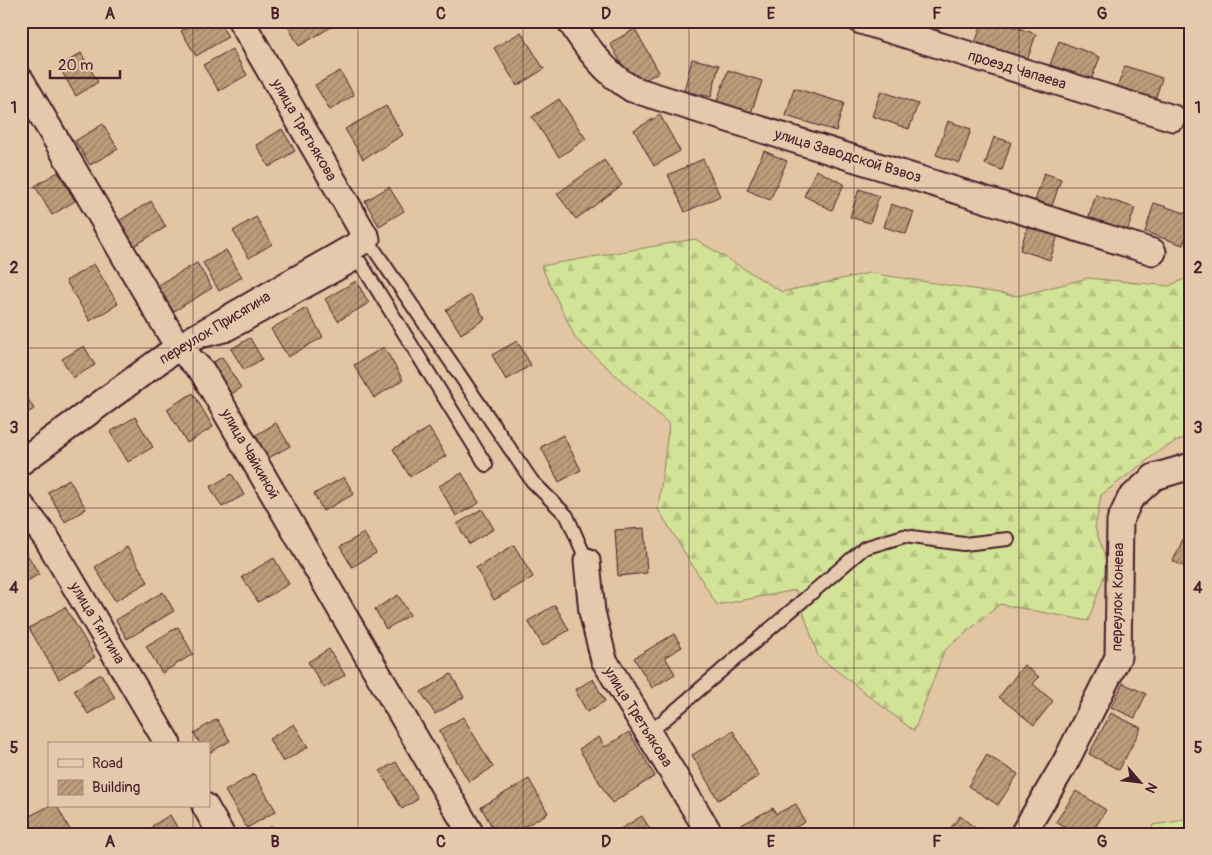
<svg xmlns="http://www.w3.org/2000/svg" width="1212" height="855" viewBox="0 0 1212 855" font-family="Pangolin,sans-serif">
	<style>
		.forest { fill: url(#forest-firs); stroke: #8e8161 }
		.building { fill: url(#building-hatch); stroke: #4a1f2b }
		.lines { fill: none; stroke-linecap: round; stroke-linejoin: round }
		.lane-casing { stroke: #4a1f2b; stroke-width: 16 }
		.street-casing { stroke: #4a1f2b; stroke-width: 29 }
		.lane { stroke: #e5c9ac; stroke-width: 12 }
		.street { stroke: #e5c9ac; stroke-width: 25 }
		.grid { fill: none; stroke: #4a1f2b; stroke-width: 1; stroke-opacity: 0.55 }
		.labels { text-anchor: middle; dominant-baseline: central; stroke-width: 4.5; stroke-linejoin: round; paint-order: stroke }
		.street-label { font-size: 15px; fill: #4a1f2b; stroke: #e5c9ac }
		.neatline { fill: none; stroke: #4a1f2b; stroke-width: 2 }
		.grid-label { font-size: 16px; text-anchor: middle; font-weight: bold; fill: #4a1f2b }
	</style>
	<defs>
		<pattern id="forest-firs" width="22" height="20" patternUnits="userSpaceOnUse" patternTransform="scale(1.25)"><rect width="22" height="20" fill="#d2e397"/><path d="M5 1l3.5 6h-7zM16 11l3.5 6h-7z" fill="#b6c282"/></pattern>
		<pattern id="building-hatch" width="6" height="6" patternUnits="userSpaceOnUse" patternTransform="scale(1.25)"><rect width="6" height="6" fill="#be9d7a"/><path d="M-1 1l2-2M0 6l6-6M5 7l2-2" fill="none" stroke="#9c7f64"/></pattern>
	</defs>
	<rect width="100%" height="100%" fill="#e2c5a3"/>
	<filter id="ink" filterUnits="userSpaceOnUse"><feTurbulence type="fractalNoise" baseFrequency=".02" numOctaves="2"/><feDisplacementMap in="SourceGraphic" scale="10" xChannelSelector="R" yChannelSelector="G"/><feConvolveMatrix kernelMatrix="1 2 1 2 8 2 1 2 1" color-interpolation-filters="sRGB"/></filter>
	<g filter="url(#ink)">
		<!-- forest -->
		<path class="forest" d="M695,239l87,53 87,-19 149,23 70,-18 81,8 22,-10v158l-29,15 -61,46 -6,33 13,37 -20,56 -88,-17 -56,47 -30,80 -96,-75 -22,-66 -79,15 -59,-96 11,-85 -93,-85 -35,-73z
			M1191,819v15h-41l3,-9z"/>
		<!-- building -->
		<path class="building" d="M198,21h21l9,16 -32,19 -15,-25z
			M285,21h45l3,5 -34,20z
			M907,21h34l-5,13z
			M983,21h15l38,13 -10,30 -52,-18z
			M635,29l24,43 -25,14 -24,-43z
			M521,32l23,37 -27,17 -23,-38z
			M1059,41l41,16 -9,23 -41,-15z
			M232,49l15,26 -28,16 -16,-26z
			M81,53l17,29 -22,14 -17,-29z
			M692,59l27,6 -8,32 -27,-6z
			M1125,66l37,12 -7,22 -38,-12z
			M728,70l34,11 -11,32 -34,-12z
			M340,71l14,24 -24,15 -15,-25z
			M1189,87l2,1v41l-14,-5z
			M794,88l50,15 -8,28 -50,-15z
			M881,91l37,13 -9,25 -37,-13z
			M559,99l27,40 -27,18 -27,-40z
			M386,106l17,29 -40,24 -18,-30z
			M660,115l20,36 -26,15 -20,-36z
			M948,121l23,8 -11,34 -24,-8z
			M103,124l15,25 -28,16 -15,-24z
			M282,129l13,22 -26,16 -13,-22z
			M994,137l17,5 -9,28 -17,-6z
			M764,151l23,10 -17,39 -23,-10z
			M703,159l17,37 -35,16 -17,-37z
			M604,160l18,25 -46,34 -19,-25z
			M816,170l28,14 -12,26 -28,-14z
			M58,172l17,29 -23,14 -17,-29z
			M1044,173l17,6 -9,27 -17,-5z
			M389,187l15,24 -25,15 -14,-25z
			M859,189l20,7 -9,27 -20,-6z
			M1096,195l39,13 -9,27 -39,-13z
			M151,201l15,26 -34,20 -15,-25z
			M1154,203l37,12v7l-8,23 -38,-13z
			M891,204l23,8 -8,22 -22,-7z
			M256,217l16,27 -23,14 -16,-27z
			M1029,222l30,10 -9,28 -30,-10z
			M226,250l16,27 -23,14 -16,-28z
			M197,263l15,25 -41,25 -16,-26z
			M94,264l24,40 -28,17 -24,-40z
			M356,281l13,22 -31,18 -13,-22z
			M471,295l14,24 -24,15 -15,-24z
			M306,308l17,29 -35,20 -17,-28z
			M250,338l12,21 -18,11 -13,-21z
			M517,341l14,24 -25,15 -14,-25z
			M84,346l11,19 -22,13 -11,-19z
			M384,347l19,33 -29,18 -20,-33z
			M222,357l19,31 -14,9 -19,-32z
			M21,387l13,22 -13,8z
			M193,393l20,34 -26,16 -20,-34z
			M135,417l18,30 -25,15 -18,-30z
			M276,423l14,23 -23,13 -14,-22z
			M429,428l17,28 -36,21 -17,-28z
			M563,435l18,35 -22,12 -18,-35z
			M462,473l17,30 -23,13 -17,-30z
			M232,474l12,21 -22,12 -12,-20z
			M344,477l10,17 -31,17 -9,-17z
			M69,479l17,30 -21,13 -17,-30z
			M482,509l12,20 -25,15 -12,-20z
			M644,528l3,45 -29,3 -3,-46z
			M364,533l12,20 -24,14 -12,-20z
			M1184,537l7,3v30l-18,-9z
			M21,544l18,30 -18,11z
			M514,545l19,32 -39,23 -18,-32z
			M127,547l21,35 -33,19 -20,-34z
			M274,558l15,26 -31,18 -16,-25z
			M163,592l11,19 -47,28 -11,-19z
			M398,595l12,20 -24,14 -11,-20z
			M555,605l14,25 -26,16 -15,-25z
			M65,607l30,50 -36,22 -30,-51z
			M178,627l15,27 -31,19 -16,-27z
			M674,634l8,13 -17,10 10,17 -23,14 -18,-30z
			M329,649l16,26 -21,13 -16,-26z
			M1024,665l15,12 -6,7 20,17 -19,24 -35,-28z
			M101,674l14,24 -27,16 -14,-24z
			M451,674l13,23 -29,17 -14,-22z
			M593,679l12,22 -18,11 -12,-22z
			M1123,683l23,11 -11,24 -24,-11z
			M1111,713l30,15 -22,42 -30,-16z
			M463,717l30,50 -24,15 -30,-51z
			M217,719l13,22 -21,12v-9h-9l-6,-11z
			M294,724l14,23 -25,15 -14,-23z
			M733,731l26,45 -41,24 -26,-45z
			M629,732l26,44 -43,27 -33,-54 20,-12 6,10z
			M987,755l31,19 -20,31 -30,-19z
			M396,762l22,37 -16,10 -22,-38z
			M254,774l22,37 -29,17 -22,-37z
			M529,779l19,34 -36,21h-16l-15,-27z
			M1076,791l30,19 -15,24h-16l-19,-12z
			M796,804l9,18 -21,12h-50l-2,-4 41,-22 3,6z
			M49,806h8l13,24 -7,4h-29l-8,-16z
			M170,815l11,19h-25l-4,-8z
			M642,816l11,18h-41z
			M960,816l23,18h-37z
			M272,826l5,8h-17z"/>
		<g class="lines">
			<defs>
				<path id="lane" d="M367,239l165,242 35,35 20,45
					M207,340l20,-5 133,-73 126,203
					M649,733l215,-185 40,-12 60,8 44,-5"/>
				<path id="street" d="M570,21c17,27 35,52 62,68l521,163
					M861,21l312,97
					M21,80l157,267 24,24 269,463
					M21,462l157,-115 189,-108 -126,-218
					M21,505l26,34 121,205
					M587,561l5,51 12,48 106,174
					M205,806l16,28
					M1023,834l42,-71 53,-106 2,-136 10,-22 24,-22 37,-11"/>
			</defs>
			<!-- lane casing -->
			<use href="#lane" class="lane-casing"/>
			<!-- street casing -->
			<use href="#street" class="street-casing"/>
			<!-- lane -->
			<use href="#lane" class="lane"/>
			<!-- street -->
			<use href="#street" class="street"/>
		</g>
	</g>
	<!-- grid -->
	<path class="grid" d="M193,21v723M358,21v813M523,21v813M689,21v813M854,21v813M1019,21v813M21,188h1170M21,348h1170M21,508h1170M21,668h1170M193,806v28"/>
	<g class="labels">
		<!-- street labels -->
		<g class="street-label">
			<text transform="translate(1017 70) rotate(17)">проезд Чапаева</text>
			<text transform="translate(304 130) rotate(60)">улица Третьякова</text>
			<text transform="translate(848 156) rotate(17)">улица Заводской Взвоз</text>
			<text transform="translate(215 328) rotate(-31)">переулок Присягина</text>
			<text transform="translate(250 454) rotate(60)">улица Чайкиной</text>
			<text transform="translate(1118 597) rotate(-89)">переулок Конева</text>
			<text transform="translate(97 623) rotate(59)">улица Тяптина</text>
			<text transform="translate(638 717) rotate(58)">улица Третьякова</text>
		</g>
	</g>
	<!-- margin -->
	<rect width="1212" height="855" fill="none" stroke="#e5c9ac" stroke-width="55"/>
	<!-- legend -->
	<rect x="48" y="742" width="162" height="65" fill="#e5c9ac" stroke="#a78578"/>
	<rect x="58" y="759" width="25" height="8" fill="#e5c9ac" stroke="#a78578"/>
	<text x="92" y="768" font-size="15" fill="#4a1f2b">Road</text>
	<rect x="58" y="780" width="25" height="15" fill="url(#building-hatch)" stroke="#a78578"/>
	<text x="92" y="792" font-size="15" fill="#4a1f2b">Building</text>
	<!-- north arrow -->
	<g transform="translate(1140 782) rotate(118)" stroke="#e5c9ac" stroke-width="4" paint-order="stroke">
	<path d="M0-4L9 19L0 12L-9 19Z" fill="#4a1f2b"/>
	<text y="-8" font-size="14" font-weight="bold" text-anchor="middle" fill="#4a1f2b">N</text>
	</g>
	<!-- scale -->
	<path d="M50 70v8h70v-8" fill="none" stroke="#4a1f2b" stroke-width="2.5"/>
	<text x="58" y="70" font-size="15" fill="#4a1f2b" stroke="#e5c9ac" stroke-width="4" paint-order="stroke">20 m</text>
	<rect x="28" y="28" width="1156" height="800" class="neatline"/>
	<g class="grid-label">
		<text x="110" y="19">A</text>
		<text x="275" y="19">B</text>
		<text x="441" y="19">C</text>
		<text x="606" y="19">D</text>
		<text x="771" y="19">E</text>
		<text x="937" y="19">F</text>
		<text x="1102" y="19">G</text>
		<text x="14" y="113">1</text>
		<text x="1198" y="113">1</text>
		<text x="14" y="273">2</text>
		<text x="1198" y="273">2</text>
		<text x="14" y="433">3</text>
		<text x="1198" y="433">3</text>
		<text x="14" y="593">4</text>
		<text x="1198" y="593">4</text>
		<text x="14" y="753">5</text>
		<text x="1198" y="753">5</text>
		<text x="110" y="847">A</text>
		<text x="275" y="847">B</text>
		<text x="441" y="847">C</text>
		<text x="606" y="847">D</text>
		<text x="771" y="847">E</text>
		<text x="937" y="847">F</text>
		<text x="1102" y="847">G</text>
	</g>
</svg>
